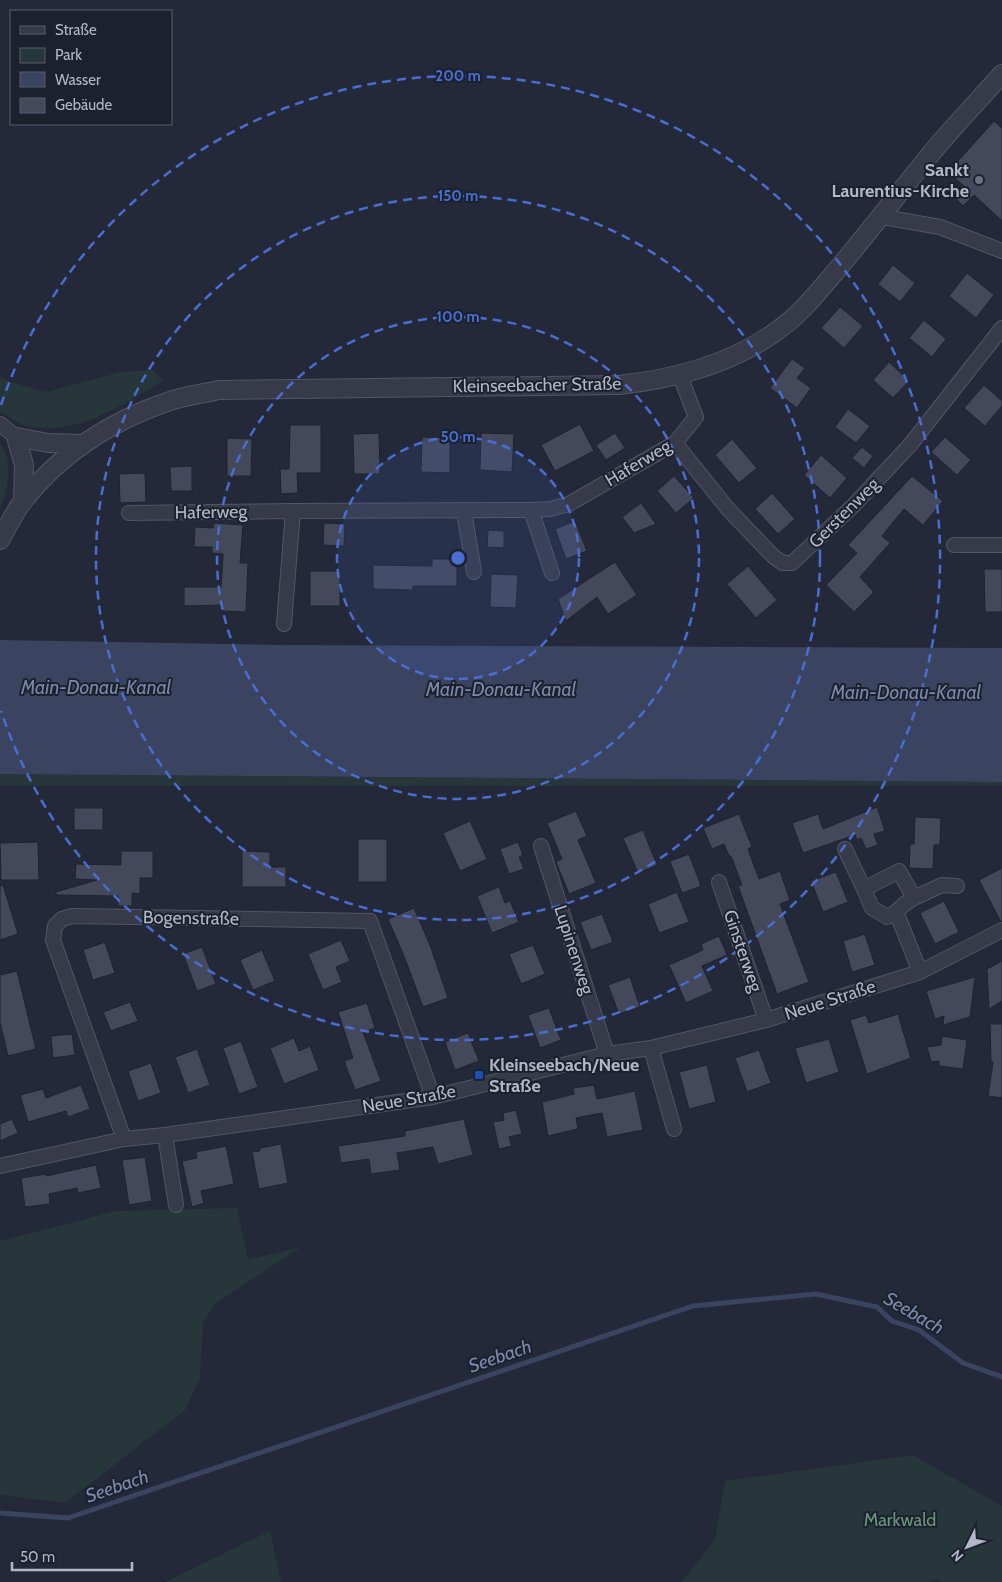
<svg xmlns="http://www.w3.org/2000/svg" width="1002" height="1582" viewBox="0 0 1002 1582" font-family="Cabin,sans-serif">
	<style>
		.green { fill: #27363b }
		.water { fill: #3a4461 }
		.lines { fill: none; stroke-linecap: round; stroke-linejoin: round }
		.stream { stroke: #3a4461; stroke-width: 5 }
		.building { fill: #43485a; stroke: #1e2230 }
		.minor-casing { stroke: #525664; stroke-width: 16 }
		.tertiary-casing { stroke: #525664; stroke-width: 20 }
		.minor { stroke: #373b49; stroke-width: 14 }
		.tertiary { stroke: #373b49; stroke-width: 18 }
		.ring { fill: none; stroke: #4a6dd2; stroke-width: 2.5; stroke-dasharray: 9 6 }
		.worship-dot { fill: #6b7280; stroke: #1c212e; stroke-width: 2 }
		.transit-dot { fill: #1a4fb4; stroke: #1c212e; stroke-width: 2 }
		.labels { text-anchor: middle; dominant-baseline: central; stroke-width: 4; stroke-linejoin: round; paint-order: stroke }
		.poi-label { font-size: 18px; font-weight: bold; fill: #b2b6c5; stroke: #1c212e; text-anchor: end }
		.street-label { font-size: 18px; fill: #b2b6c5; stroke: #1c212e }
		.park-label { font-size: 18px; fill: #6b947c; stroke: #1c212e }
		.water-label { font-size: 19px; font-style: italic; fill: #7c88ab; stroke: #1c212e }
		.centre { fill: #4a6dd2; stroke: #1c212e; stroke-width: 2.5 }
		.ring-label { font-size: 15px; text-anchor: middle; font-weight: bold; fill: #4a6dd2; stroke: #1c212e; stroke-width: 4; stroke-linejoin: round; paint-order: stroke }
	</style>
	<rect width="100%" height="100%" fill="#242939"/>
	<!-- green -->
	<path class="green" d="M153,370l10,11c-41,24 -87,56 -136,45 -9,-2 -19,-10 -27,-15v-35l11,6 35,10 75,-20z
		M0,444c15,14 7,49 0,65z
		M0,774l1002,8v4h-1002z
		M237,1208l11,52 53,-13 -86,57 -12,19 -3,55 -15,32 -120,93 -65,-8v-254l117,-30z
		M913,1455l89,51v76h-61l-2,-3 -11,3h-247l34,-42 10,-59z
		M270,1531l11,51h-116z"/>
	<!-- water -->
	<path class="water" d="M0,640l283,5 719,3v134l-1002,-8z"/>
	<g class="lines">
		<!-- stream -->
		<path class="stream" d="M0,1513l68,5 625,-212 123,-12 61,13 15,14 27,9 44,33 39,14"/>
	</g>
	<!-- building -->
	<path class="building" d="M994,121l8,7v93l-28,-26 -11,11 -9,-9 11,-10 -17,-15z
		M893,265l22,18 -15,19 -22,-18z
		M967,273l27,22 -18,23 -27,-22z
		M840,307l23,19 -19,22 -23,-20z
		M924,320l22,19 -14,18 -23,-19z
		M792,359l13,9 -8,10 14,10 -14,20 -27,-20z
		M889,362l20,19 -16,17 -20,-18z
		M984,385l18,16v5l-17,20 -21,-18z
		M848,409l22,17 -14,17 -21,-16z
		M580,424l14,27 -39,20 -14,-26z
		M290,425h31v48h-24l1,20 -17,1 -1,-25h9z
		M379,433l1,41h-26l-1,-40z
		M481,433l33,1 -2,38 -32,-2z
		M615,433l10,15 -19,12 -10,-15z
		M422,437l28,1v35l-29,-1z
		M945,437l26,23 -14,15 -26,-23z
		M227,438l25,1 -1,37h-24z
		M732,439l25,29 -18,15 -24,-28z
		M862,447l11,9 -9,12 -12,-10z
		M821,455l26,23 -17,20 -26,-23z
		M192,466v25h-21l-1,-24z
		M145,473l1,29 -26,1 -1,-29z
		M674,476l20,22 -18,15 -19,-22z
		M912,476l31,25 -20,24 -19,-16 -22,27 8,7 -30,34 14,15 -20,20 -28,-27 31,-32 -9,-8z
		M772,493l23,26 -17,15 -23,-25z
		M641,503l15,21 -22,9 -12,-16z
		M575,521l12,30 -21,8 -11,-30z
		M214,523l29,2 -3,38h8l-2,49 -25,-1v-6l-37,1v-19h37l2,-33 -11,-1v-6h-18l1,-20 18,1z
		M324,523l21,1 -1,22 -21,-1z
		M488,530l16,1v17l-17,-1z
		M432,559h25v27h-44v4l-40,-1v-24l59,1z
		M615,562l22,33 -29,19 -11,-17 -31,24 -8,-22z
		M748,566l29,34 -21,18 -29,-34z
		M984,569h18v43h-17z
		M310,571h30v35h-30z
		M491,574l27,1 -2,33 -26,-1z
		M877,807l8,24 -11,3 4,11 -12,4 -5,-11 -4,2 -2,-5 -52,18 -11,-30 26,-9 5,15z
		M74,808h29v22h-29z
		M576,811l11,25 -9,4 18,43 -27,11 -13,-32 6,-3 -15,-36z
		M739,814l13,33 -4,2 11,30 21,-8 10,29 -10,4 29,78 -32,12 -39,-108 4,-1 -11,-29h-2l-5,-12 -12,5 -9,-21z
		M915,817l26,1 -1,27h-6l-1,24 -24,-1 1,-24h4z
		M470,821l17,38 -27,12 -17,-38z
		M643,830l14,35 -19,8 -15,-35z
		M358,839h29v43h-29z
		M38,842l1,38h-38l-1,-37z
		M518,842l5,13 -4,2 5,12 -15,5 -9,-25z
		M121,851h32v27h-13v16l-8,-1v13h-14v-10l-62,-1v-3l41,-12 -22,-1 1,-15 45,1z
		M242,851l28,1v15h16v20h-44z
		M689,854l12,32 -19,7 -12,-32z
		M1002,868v53l-1,1 -22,-42z
		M836,872l12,30 -25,10 -12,-31z
		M3,885l15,49 -18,6v-54z
		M499,887l6,16 5,-2 9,21 -27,11 -15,-37z
		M677,892l12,30 -30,11 -11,-29z
		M944,901l15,31 -24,12 -15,-31z
		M414,908l16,37 18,53 -25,9 -19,-51 -16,-37z
		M602,914l11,28 -22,8 -11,-28z
		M865,934l10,31 -23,7 -9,-31z
		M719,936l8,19 -25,11 11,25 -27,12 -17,-38 34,-15 -2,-6z
		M341,940l9,21 -14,6 6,15 -19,8 -15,-36z
		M105,942l10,31 -22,7 -10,-30z
		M533,945l12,29 -24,10 -12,-30z
		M202,947l14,37 -19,7 -14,-37z
		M262,950l13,31 -22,9 -13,-30z
		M1002,961v40l-13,8 -2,-40z
		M17,971l19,78 -28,7 -8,-34v-47z
		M630,977l10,30 -21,7 -11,-29z
		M975,977l-5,40 -27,8 1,-9 -9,3 -9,-28z
		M130,1002l8,19 -27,10 -8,-19z
		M367,1003l8,25 -12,4 18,49 -26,9 -11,-29 9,-3 -15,-46z
		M549,1008l12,32 -21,8 -12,-33z
		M898,1014l13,44 -44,16 -17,-54 16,-5 3,8z
		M990,1024h12v74l-14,-2 5,-34h-2z
		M468,1033l11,28 -24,9 -10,-28z
		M72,1034l3,21 -22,3 -2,-22z
		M942,1036l25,4 -4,29 -24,-3v-5l-8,1 -4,-15 14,-2z
		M294,1038l5,13 11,-5 9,24 -35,14 -14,-36z
		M829,1039l10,33 -33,11 -11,-35z
		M241,1041l17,46 -19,7 -16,-46z
		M197,1049l13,36 -22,8 -13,-36z
		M759,1050l12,33 -24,9 -12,-34z
		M151,1063l10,30 -23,8 -10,-30z
		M707,1065l9,37 -27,7 -10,-37z
		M81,1085l9,24 -22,8 -2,-6 -38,11 -8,-27 23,-6 3,9z
		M594,1085l3,14 38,-8 8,39 -36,7 -5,-24 -26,5 2,11 -30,7 -6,-34 32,-8 -1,-6z
		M516,1110l6,24 -13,3 3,9 -13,3 -6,-27 11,-2 -1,-7z
		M12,1119l6,14 -18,8v-17z
		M464,1119l9,36 -35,9 -5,-17 -36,6 3,17 -29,4 -2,-15 -28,4 -3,-17 67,-10v-5z
		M281,1144l7,39 -29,6 -7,-37 8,-1v-3z
		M226,1146l8,38 -33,7 3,12 -12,4 -10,-46 15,-3 -1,-6z
		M145,1157l7,44 -23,4 -7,-45z
		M96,1165l5,23 -23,5 -1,-5 -28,6 1,10 -25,3 -4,-29 25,-4v2z"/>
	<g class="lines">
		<defs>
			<path id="minor" d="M883,217l57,10 62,24
				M0,424l16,13
				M675,443l53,66 46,48 9,6h9l61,-57 57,-61 92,-117
				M531,510l21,63
				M464,511l10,61
				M129,513l164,-2
				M954,545h48
				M284,624l9,-113 238,-1 19,-1 19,-5 106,-61 21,-26 -16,-41
				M541,846l66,208
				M845,849l19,40
				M899,871l15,27c-12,5 -15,15 -27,19l-15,-9 -8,-19z
				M719,882l47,138
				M914,898l28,-13 15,1
				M897,914l23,58
				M651,1048l23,81
				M165,1135l11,70
				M124,1139l-71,-199 2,-14 7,-7 10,-3 298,5 63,176
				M0,1166l124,-27 41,-4 268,-38 174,-43 44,-6 115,-28 154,-48 82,-42"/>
			<path id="tertiary" d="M23,502l1,-37 -8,-28 32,6 34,1
				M0,540c8,-13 14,-28 24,-40 36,-46 87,-79 143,-98 16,-6 35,-8 52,-12l400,-5c56,-6 113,-21 159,-55 23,-16 40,-38 58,-59 32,-38 62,-77 93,-115 23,-28 49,-55 73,-82"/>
		</defs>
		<!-- minor casing -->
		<use href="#minor" class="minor-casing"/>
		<!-- tertiary casing -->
		<use href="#tertiary" class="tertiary-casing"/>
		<!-- minor -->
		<use href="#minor" class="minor"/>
		<!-- tertiary -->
		<use href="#tertiary" class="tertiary"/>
	</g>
	<!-- distance rings -->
	<circle cx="458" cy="558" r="121" fill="#4a6dd2" fill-opacity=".12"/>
	<g class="ring">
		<circle cx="458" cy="558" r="121"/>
		<circle cx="458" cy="558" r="241"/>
		<circle cx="458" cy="558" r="362"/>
		<path d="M1 405A482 482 0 1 1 1 711"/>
	</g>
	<!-- markers -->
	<circle class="worship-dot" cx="979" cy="180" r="5"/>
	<rect class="transit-dot" x="474" y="1070" width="10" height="10" rx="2.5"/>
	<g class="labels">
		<!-- poi labels -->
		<g class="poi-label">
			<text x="969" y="170">Sankt<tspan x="969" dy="21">Laurentius-Kirche</tspan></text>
			<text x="489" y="1065" text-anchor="start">Kleinseebach/Neue<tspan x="489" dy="21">Straße</tspan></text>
		</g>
		<!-- street labels -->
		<g class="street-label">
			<text transform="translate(537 385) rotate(-1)">Kleinseebacher Straße</text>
			<text transform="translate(638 463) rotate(-31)">Haferweg</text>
			<text transform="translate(211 512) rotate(-1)">Haferweg</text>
			<text transform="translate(844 513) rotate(-45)">Gerstenweg</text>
			<text transform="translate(191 918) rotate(1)">Bogenstraße</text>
			<text transform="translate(574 950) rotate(72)">Lupinenweg</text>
			<text transform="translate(743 951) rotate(71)">Ginsterweg</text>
			<text transform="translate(830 1000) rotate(-18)">Neue Straße</text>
			<text transform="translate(409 1099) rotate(-10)">Neue Straße</text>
		</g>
		<!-- park labels -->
		<g class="park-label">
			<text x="900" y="1520">Markwald</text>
		</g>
		<!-- water labels -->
		<g class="water-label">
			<text x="96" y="687">Main-Donau-Kanal</text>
			<text x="501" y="689">Main-Donau-Kanal</text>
			<text x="906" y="692">Main-Donau-Kanal</text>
			<text transform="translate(914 1313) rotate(30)">Seebach</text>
			<text transform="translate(500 1356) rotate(-19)">Seebach</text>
			<text transform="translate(117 1486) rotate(-19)">Seebach</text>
		</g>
	</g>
	<circle cx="458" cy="558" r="8" class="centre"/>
	<g class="ring-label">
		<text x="458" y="81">200 m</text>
		<text x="458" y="201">150 m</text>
		<text x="458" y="322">100 m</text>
		<text x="458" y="442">50 m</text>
	</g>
	<!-- legend -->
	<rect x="10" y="10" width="162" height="115" fill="#1c212e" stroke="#585d6a"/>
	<rect x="20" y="26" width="25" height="8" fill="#373b49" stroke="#585d6a"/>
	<text x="55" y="35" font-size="15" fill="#b2b6c5">Straße</text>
	<rect x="20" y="48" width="25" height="15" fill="#27363b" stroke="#585d6a"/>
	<text x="55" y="60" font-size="15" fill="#b2b6c5">Park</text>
	<rect x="20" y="72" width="25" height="15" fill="#3a4461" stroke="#585d6a"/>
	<text x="55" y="85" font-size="15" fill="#b2b6c5">Wasser</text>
	<rect x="20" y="98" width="25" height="15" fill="#43485a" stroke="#585d6a"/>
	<text x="55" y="110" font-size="15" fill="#b2b6c5">Gebäude</text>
	<!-- north arrow -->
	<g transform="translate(967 1547) rotate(228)" stroke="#1c212e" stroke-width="4" paint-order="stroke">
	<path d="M0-4L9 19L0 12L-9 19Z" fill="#b2b6c5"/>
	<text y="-8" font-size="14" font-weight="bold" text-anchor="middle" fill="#b2b6c5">N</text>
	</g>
	<!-- scale -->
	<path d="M12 1562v8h120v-8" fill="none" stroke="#b2b6c5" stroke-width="2.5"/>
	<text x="20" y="1562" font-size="15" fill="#b2b6c5" stroke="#1c212e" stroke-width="4" paint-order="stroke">50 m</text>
</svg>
